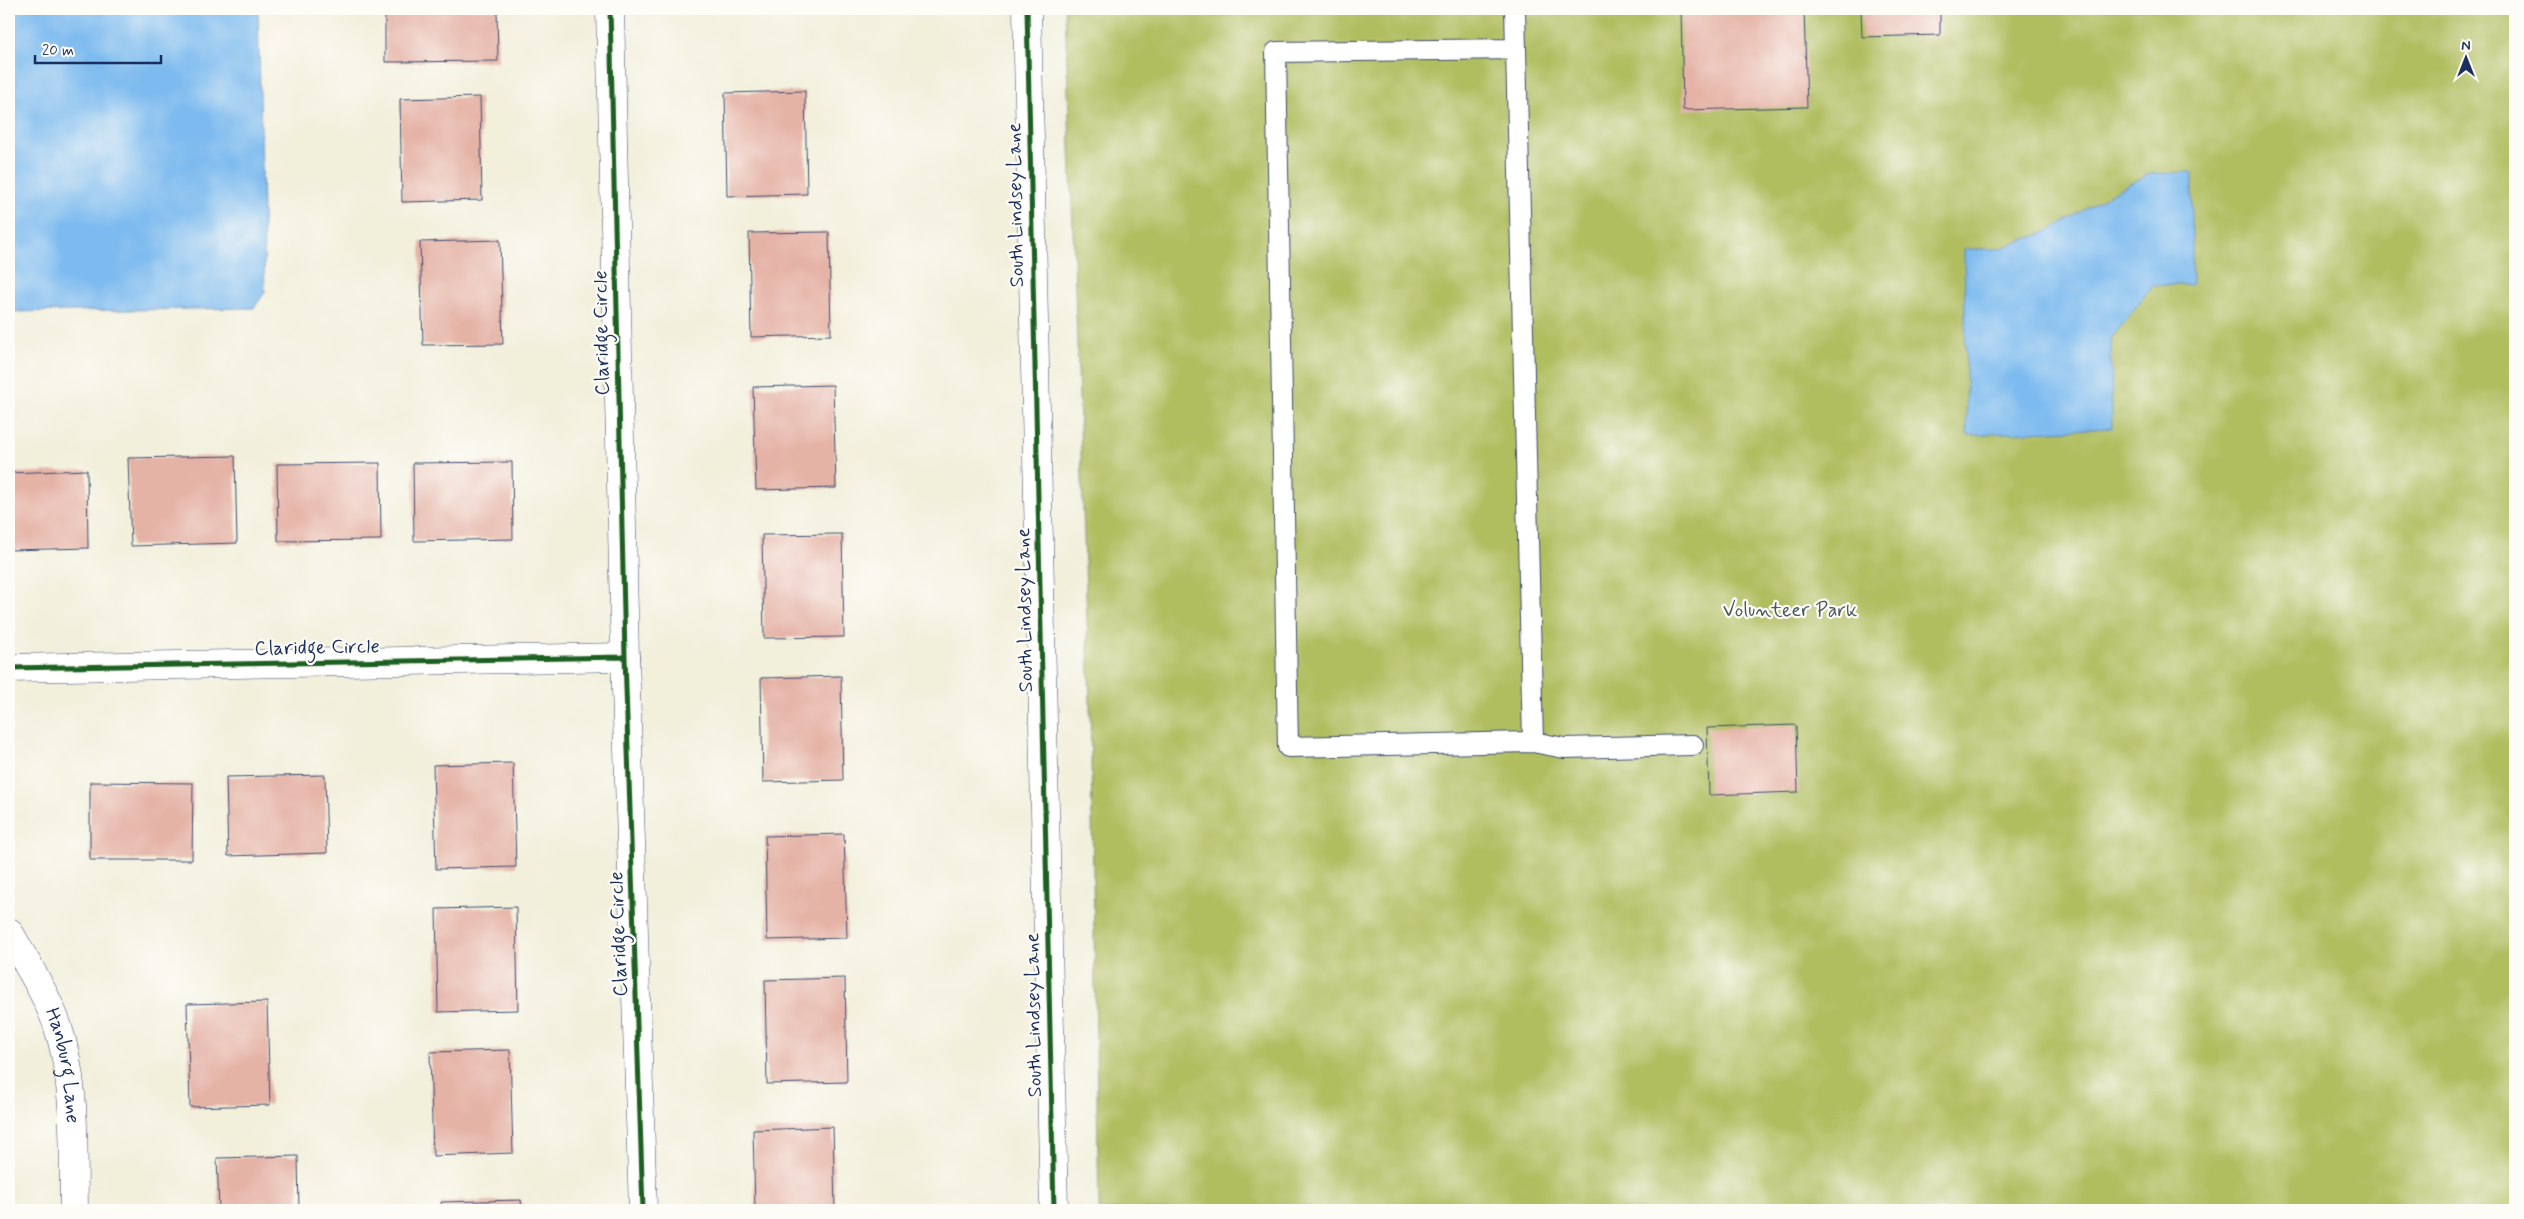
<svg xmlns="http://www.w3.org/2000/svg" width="2524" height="1219" viewBox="0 0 2524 1219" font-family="Mynerve,sans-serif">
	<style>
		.green { fill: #b1be60; stroke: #66765f }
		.water { fill: #7cbaef; stroke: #4c74a6 }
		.building { fill: #e5b2a6 }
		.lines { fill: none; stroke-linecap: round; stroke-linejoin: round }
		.service-casing { stroke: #3b4c71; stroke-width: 22 }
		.minor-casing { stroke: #3b4c71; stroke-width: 29 }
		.service { stroke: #fff; stroke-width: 20 }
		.minor { stroke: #fff; stroke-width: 28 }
		.cycleway-casing { stroke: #fdfcf7; stroke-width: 8 }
		.cycleway { stroke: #1b5e20; stroke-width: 5 }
		.labels { text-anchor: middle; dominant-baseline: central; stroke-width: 4.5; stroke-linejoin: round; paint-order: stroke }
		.street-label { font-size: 20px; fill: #1b2f5e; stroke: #fdfcf7 }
		.park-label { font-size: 20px; fill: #485a5f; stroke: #fdfcf7 }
	</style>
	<rect width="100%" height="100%" fill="#fdfcf7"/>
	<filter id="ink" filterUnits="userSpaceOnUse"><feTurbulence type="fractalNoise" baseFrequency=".02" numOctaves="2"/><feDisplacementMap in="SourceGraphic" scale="10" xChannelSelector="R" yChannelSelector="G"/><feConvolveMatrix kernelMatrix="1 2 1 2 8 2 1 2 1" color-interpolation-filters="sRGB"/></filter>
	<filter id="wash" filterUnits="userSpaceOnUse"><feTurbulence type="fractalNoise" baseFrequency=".0096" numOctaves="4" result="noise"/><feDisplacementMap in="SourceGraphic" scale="20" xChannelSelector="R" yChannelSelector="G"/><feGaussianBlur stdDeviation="1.12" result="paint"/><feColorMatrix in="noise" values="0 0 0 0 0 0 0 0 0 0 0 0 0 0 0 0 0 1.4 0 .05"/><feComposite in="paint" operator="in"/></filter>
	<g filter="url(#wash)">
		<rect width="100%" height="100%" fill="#f2efdb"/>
		<!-- green -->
		<path class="green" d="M1065,9h1450v1201h-1416l-9,-507z"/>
		<!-- water -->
		<path class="water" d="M9,9h249l7,283 -11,16 -245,4z
			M2192,172v113h-39l-42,54 1,89 -145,7 -3,-186h35l50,-18 61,-37 39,-20z"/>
		<g id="blocks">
			<!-- building -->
			<path class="building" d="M385,9h112l1,52 -113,1z
				M1681,9h123l3,98 -124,3z
				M1861,9h79v26l-78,2z
				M805,91l2,103 -80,2 -2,-103z
				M480,97l2,103 -80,2 -2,-103z
				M829,232l2,103 -80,2 -2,-104z
				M500,240l3,104 -80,1 -3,-103z
				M833,385l3,103 -80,2 -3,-103z
				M235,456l2,87 -106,3 -3,-88z
				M512,462l1,77 -99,2 -1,-78z
				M380,463l1,77 -103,1 -1,-77z
				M87,470l1,78 -79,2v-77z
				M842,534l2,103 -80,1 -2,-103z
				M841,676l2,104 -80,2 -2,-104z
				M1796,725l2,67 -89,3 -2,-67z
				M513,763l3,104 -80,2 -3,-104z
				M325,775l2,78 -99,3 -2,-79z
				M90,782l103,1 -1,77h-102z
				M844,834l3,104 -80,2 -2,-104z
				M516,907l2,103 -80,2 -2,-103z
				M845,978l2,104 -80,2 -2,-104z
				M267,1002l3,103 -80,2 -3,-103z
				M510,1050l3,103 -80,3 -3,-104z
				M833,1127l2,83h-80l-2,-80z
				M298,1156l1,54h-80l-2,-52z
				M521,1200l1,10h-80l-1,-8z"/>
		</g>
	</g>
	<g filter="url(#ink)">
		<use href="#blocks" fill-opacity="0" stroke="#3b4c71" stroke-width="1"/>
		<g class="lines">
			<defs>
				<path id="service" d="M1515,9l1,40 17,693 -245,5 -12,-695 240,-3
					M1533,742l31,6 129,-3"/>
				<g id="minor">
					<path d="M610,9l15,648 18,553"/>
					<path d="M1027,9l27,1201"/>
					<path d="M9,668l616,-11"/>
					<path id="s1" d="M9,932c17,30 36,60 48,92 20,59 16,125 17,186"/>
				</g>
			</defs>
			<!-- service casing -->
			<use href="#service" class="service-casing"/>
			<!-- minor casing -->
			<use href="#minor" class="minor-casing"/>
			<!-- service -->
			<use href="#service" class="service"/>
			<!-- minor -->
			<use href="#minor" class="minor"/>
			<defs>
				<path id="cycleway" d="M610,9l15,648 18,553
					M1027,9l27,1201
					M9,668l616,-11"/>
			</defs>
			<!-- cycleway casing -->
			<use href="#cycleway" class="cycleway-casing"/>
			<!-- cycleway -->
			<use href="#cycleway" class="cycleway"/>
		</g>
	</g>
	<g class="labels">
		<!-- street labels -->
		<g class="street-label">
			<text transform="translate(1016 205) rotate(-91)">South Lindsey Lane</text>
			<text transform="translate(602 333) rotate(-91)">Claridge Circle</text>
			<text transform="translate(1025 610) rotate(-91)">South Lindsey Lane</text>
			<text transform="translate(317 648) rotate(-1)">Claridge Circle</text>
			<text transform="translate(619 934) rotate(-92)">Claridge Circle</text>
			<text transform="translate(1034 1015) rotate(-91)">South Lindsey Lane</text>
			<text stroke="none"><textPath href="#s1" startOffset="146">Hanburg Lane</textPath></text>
		</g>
		<!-- park labels -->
		<g class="park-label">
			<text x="1790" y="610">Volunteer Park</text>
		</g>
	</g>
	<!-- margin -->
	<rect width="2524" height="1219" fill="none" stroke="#fdfcf7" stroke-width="30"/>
	<!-- north arrow -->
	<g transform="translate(2466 58)" stroke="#fdfcf7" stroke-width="4" paint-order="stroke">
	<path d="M0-4L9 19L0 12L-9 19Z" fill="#1b2f5e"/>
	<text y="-8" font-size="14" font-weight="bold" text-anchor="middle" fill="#1b2f5e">N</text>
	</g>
	<!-- scale -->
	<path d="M35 55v8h126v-8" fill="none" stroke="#1b2f5e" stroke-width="2.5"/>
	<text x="42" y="55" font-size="15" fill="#1b2f5e" stroke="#fdfcf7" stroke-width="4" paint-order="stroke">20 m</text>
</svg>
